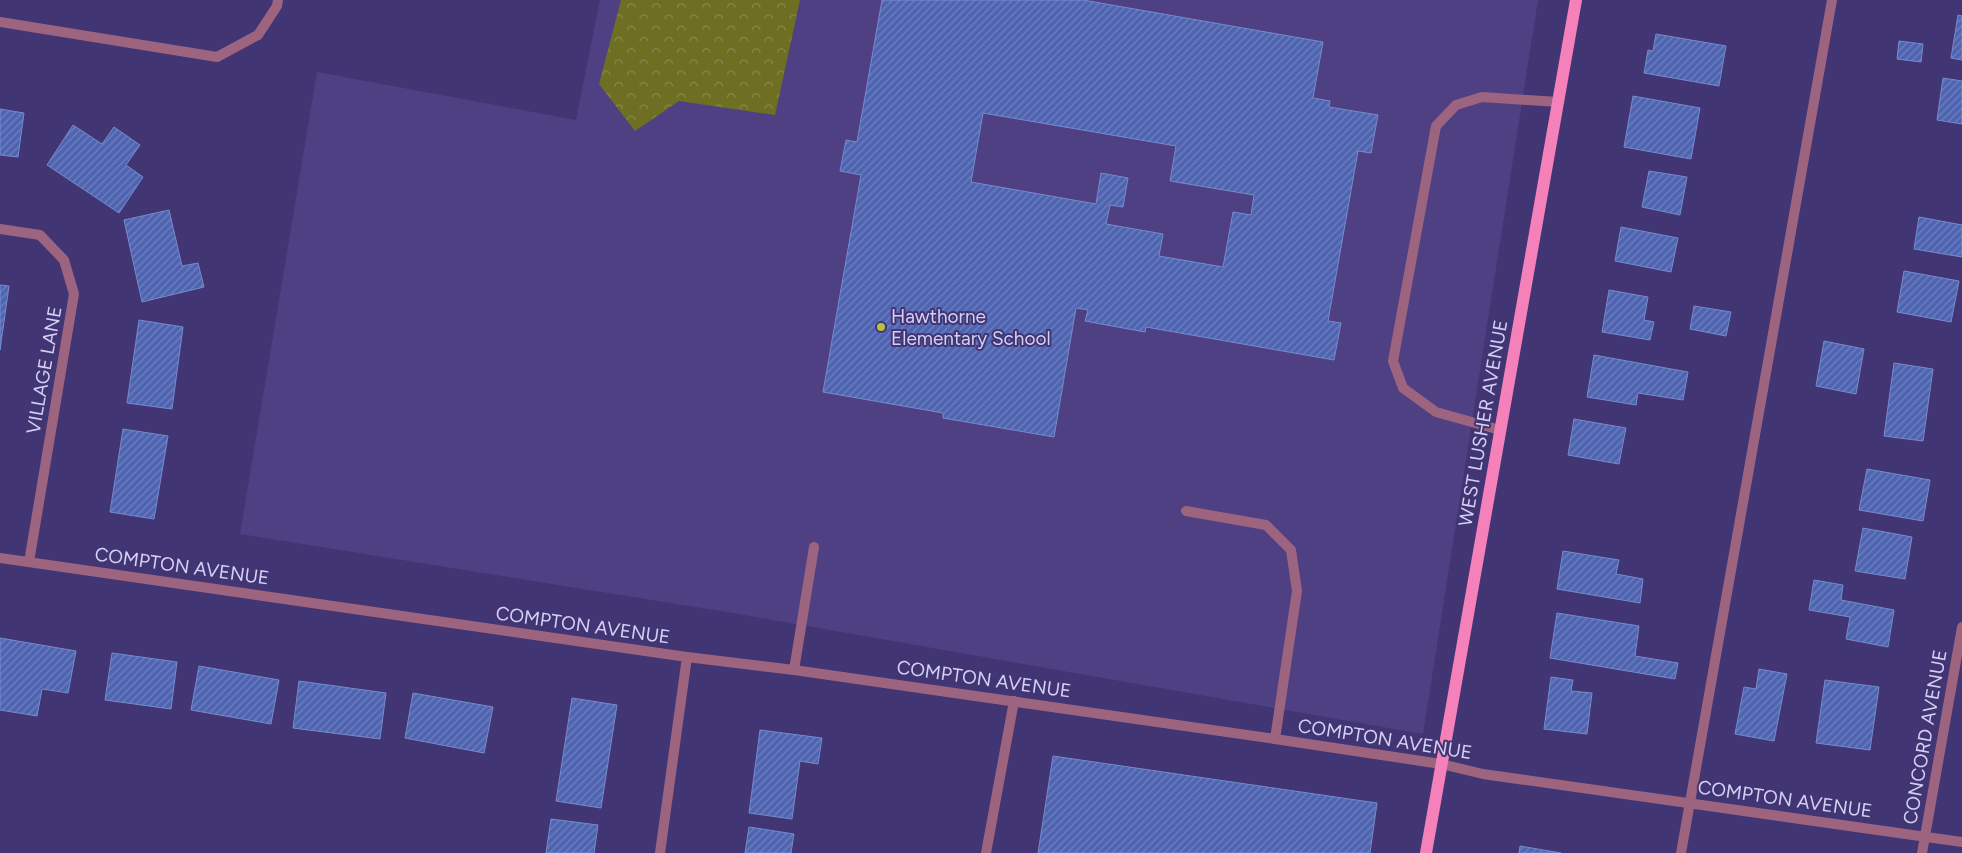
<svg xmlns="http://www.w3.org/2000/svg" width="1962" height="853" viewBox="0 0 1962 853" font-family="Figtree,sans-serif">
	<style>
		.built { fill: #4f4084 }
		.park { fill: url(#park-crowns) }
		.building { fill: url(#building-hatch); stroke: #768bcd; fill-rule: evenodd }
		.lines { fill: none; stroke-linecap: round; stroke-linejoin: round }
		.lane { stroke: #9d647f; stroke-width: 10 }
		.street { stroke: #9d647f; stroke-width: 10 }
		.primary { stroke: #f581bb; stroke-width: 12 }
		.poi-dot { fill: #bdbf43; stroke: #423573; stroke-width: 2 }
		.labels { text-anchor: middle; dominant-baseline: central; stroke-width: 4; stroke-linejoin: round; paint-order: stroke }
		.poi-label { font-size: 19px; fill: #d4d0f5; stroke: #423573; text-anchor: start }
		.street-label { font-size: 19px; fill: #d4d0f5; stroke: #423573 }
	</style>
	<defs>
		<pattern id="park-crowns" width="20" height="18" patternUnits="userSpaceOnUse" patternTransform="scale(1.25)"><rect width="20" height="18" fill="#6e6f23"/><path d="M2 6a3 3 0 1 1 6 0M12 15a3 3 0 1 1 6 0" fill="none" stroke="#88894e"/></pattern>
		<pattern id="building-hatch" width="6" height="6" patternUnits="userSpaceOnUse" patternTransform="scale(1.25)"><rect width="6" height="6" fill="#4f64b1"/><path d="M-1 1l2-2M0 6l6-6M5 7l2-2" fill="none" stroke="#7080c0"/></pattern>
	</defs>
	<rect width="100%" height="100%" fill="#423573"/>
	<!-- built -->
	<path class="built" d="M600,0h938l-115,734 -690,-121 -493,-79 77,-462 259,48z"/>
	<!-- park -->
	<path class="park" d="M621,0h179l-25,115 -96,-14 -44,30 -36,-47z"/>
	<!-- building -->
	<path class="building" d="M882,0h201l240,42 -10,56 17,3 -1,6 49,8 -7,38 -13,-2 -30,170 13,2 -7,37 -188,-33 -1,5 -60,-11 3,-11 -12,-2 -22,129 -111,-19v-5l-120,-21 38,-217 -21,-4 6,-31 11,2zM983,113l193,33 -6,35 84,14 -3,20 -18,-3 -10,55 -64,-11 4,-22 -57,-10 4,-19 13,2 5,-29 -27,-5 -5,31 -125,-22z
		M1958,15l4,1v44l-11,-2z
		M1656,34l70,12 -7,40 -75,-13 4,-23 5,1z
		M1899,41l24,3 -2,18 -24,-3z
		M1943,78l19,3v43l-25,-4z
		M1633,96l67,12 -9,51 -67,-12z
		M0,109l24,4 -6,44 -18,-2z
		M73,125l29,19 12,-17 26,18 -14,20 17,12 -24,36 -72,-48z
		M1649,171l38,6 -7,38 -38,-8z
		M169,210l13,56 16,-3 6,24 -62,15 -18,-82z
		M1919,217l43,8v32l-48,-8z
		M1621,227l57,11 -7,34 -56,-11z
		M1904,271l55,10 -8,41 -54,-10z
		M0,285l9,1 -9,64z
		M1609,290l39,7 -4,23 10,2 -4,18 -48,-8z
		M1694,306l37,6 -5,24 -36,-7z
		M139,320l44,7 -11,82 -45,-6z
		M1824,341l40,8 -8,45 -40,-8z
		M1594,355l94,17 -5,28 -45,-7 -2,12 -49,-8z
		M1894,363l39,6 -10,72 -39,-5z
		M1574,419l52,9 -7,36 -51,-9z
		M123,429l45,7 -14,83 -44,-7z
		M1867,469l63,11 -7,41 -64,-11z
		M1863,528l49,9 -7,42 -50,-8z
		M1563,551l56,9 -3,14 27,5 -3,24 -83,-14z
		M1814,580l29,5 -2,15 53,10 -6,37 -42,-8 4,-22 -41,-7z
		M1557,613l82,13 -4,30 43,7 -3,16 -125,-21z
		M0,638l76,13 -8,42 -26,-4 -5,27 -37,-6z
		M112,653l65,9 -6,47 -66,-9z
		M199,666l80,14 -8,44 -80,-14z
		M1759,669l28,5 -13,67 -39,-7 9,-47 12,2z
		M1551,677l22,3 -2,11 21,2 -5,41 -43,-5z
		M1825,680l54,7 -9,63 -54,-7z
		M299,681l87,12 -6,46 -87,-11z
		M413,693l80,14 -9,46 -79,-15z
		M572,698l45,7 -16,103 -45,-7z
		M760,730l62,8 -4,26 -18,-3 -8,58 -43,-6z
		M1053,756l324,47 -7,50h-332z
		M551,819l47,6 -4,28h-48z
		M749,827l45,7 -3,19h-46z
		M1520,846l41,7h-42z"/>
	<g class="lines">
		<!-- lane -->
		<path class="lane" d="M1500,430l-64,-18 -33,-24 -10,-27 43,-235 20,-21 26,-8 76,5
			M1186,511l80,14 25,25 6,41 -22,148
			M794,670l20,-123
			M986,853l28,-152
			M1681,853l151,-853"/>
		<!-- street -->
		<path class="street" d="M0,22l217,35 41,-22 19,-29 1,-6
			M0,229l40,6 24,25 10,34 -45,268
			M0,558l687,99 107,13 481,69 166,25 42,10 479,68
			M660,853l27,-196
			M1922,853l40,-226"/>
		<!-- primary -->
		<path class="primary" d="M1426,853l150,-853"/>
	</g>
	<!-- markers -->
	<circle class="poi-dot" cx="881" cy="327" r="5"/>
	<g class="labels">
		<!-- poi labels -->
		<g class="poi-label">
			<text x="891" y="316">Hawthorne<tspan x="891" dy="22">Elementary School</tspan></text>
		</g>
		<!-- street labels -->
		<g class="street-label">
			<text transform="translate(44 370) rotate(-80)">VILLAGE LANE</text>
			<text transform="translate(1483 423) rotate(-80)">WEST LUSHER AVENUE</text>
			<text transform="translate(182 566) rotate(8)">COMPTON AVENUE</text>
			<text transform="translate(583 625) rotate(8)">COMPTON AVENUE</text>
			<text transform="translate(984 679) rotate(8)">COMPTON AVENUE</text>
			<text transform="translate(1925 737) rotate(-80)">CONCORD AVENUE</text>
			<text transform="translate(1385 739) rotate(9)">COMPTON AVENUE</text>
			<text transform="translate(1785 799) rotate(8)">COMPTON AVENUE</text>
		</g>
	</g>
</svg>
